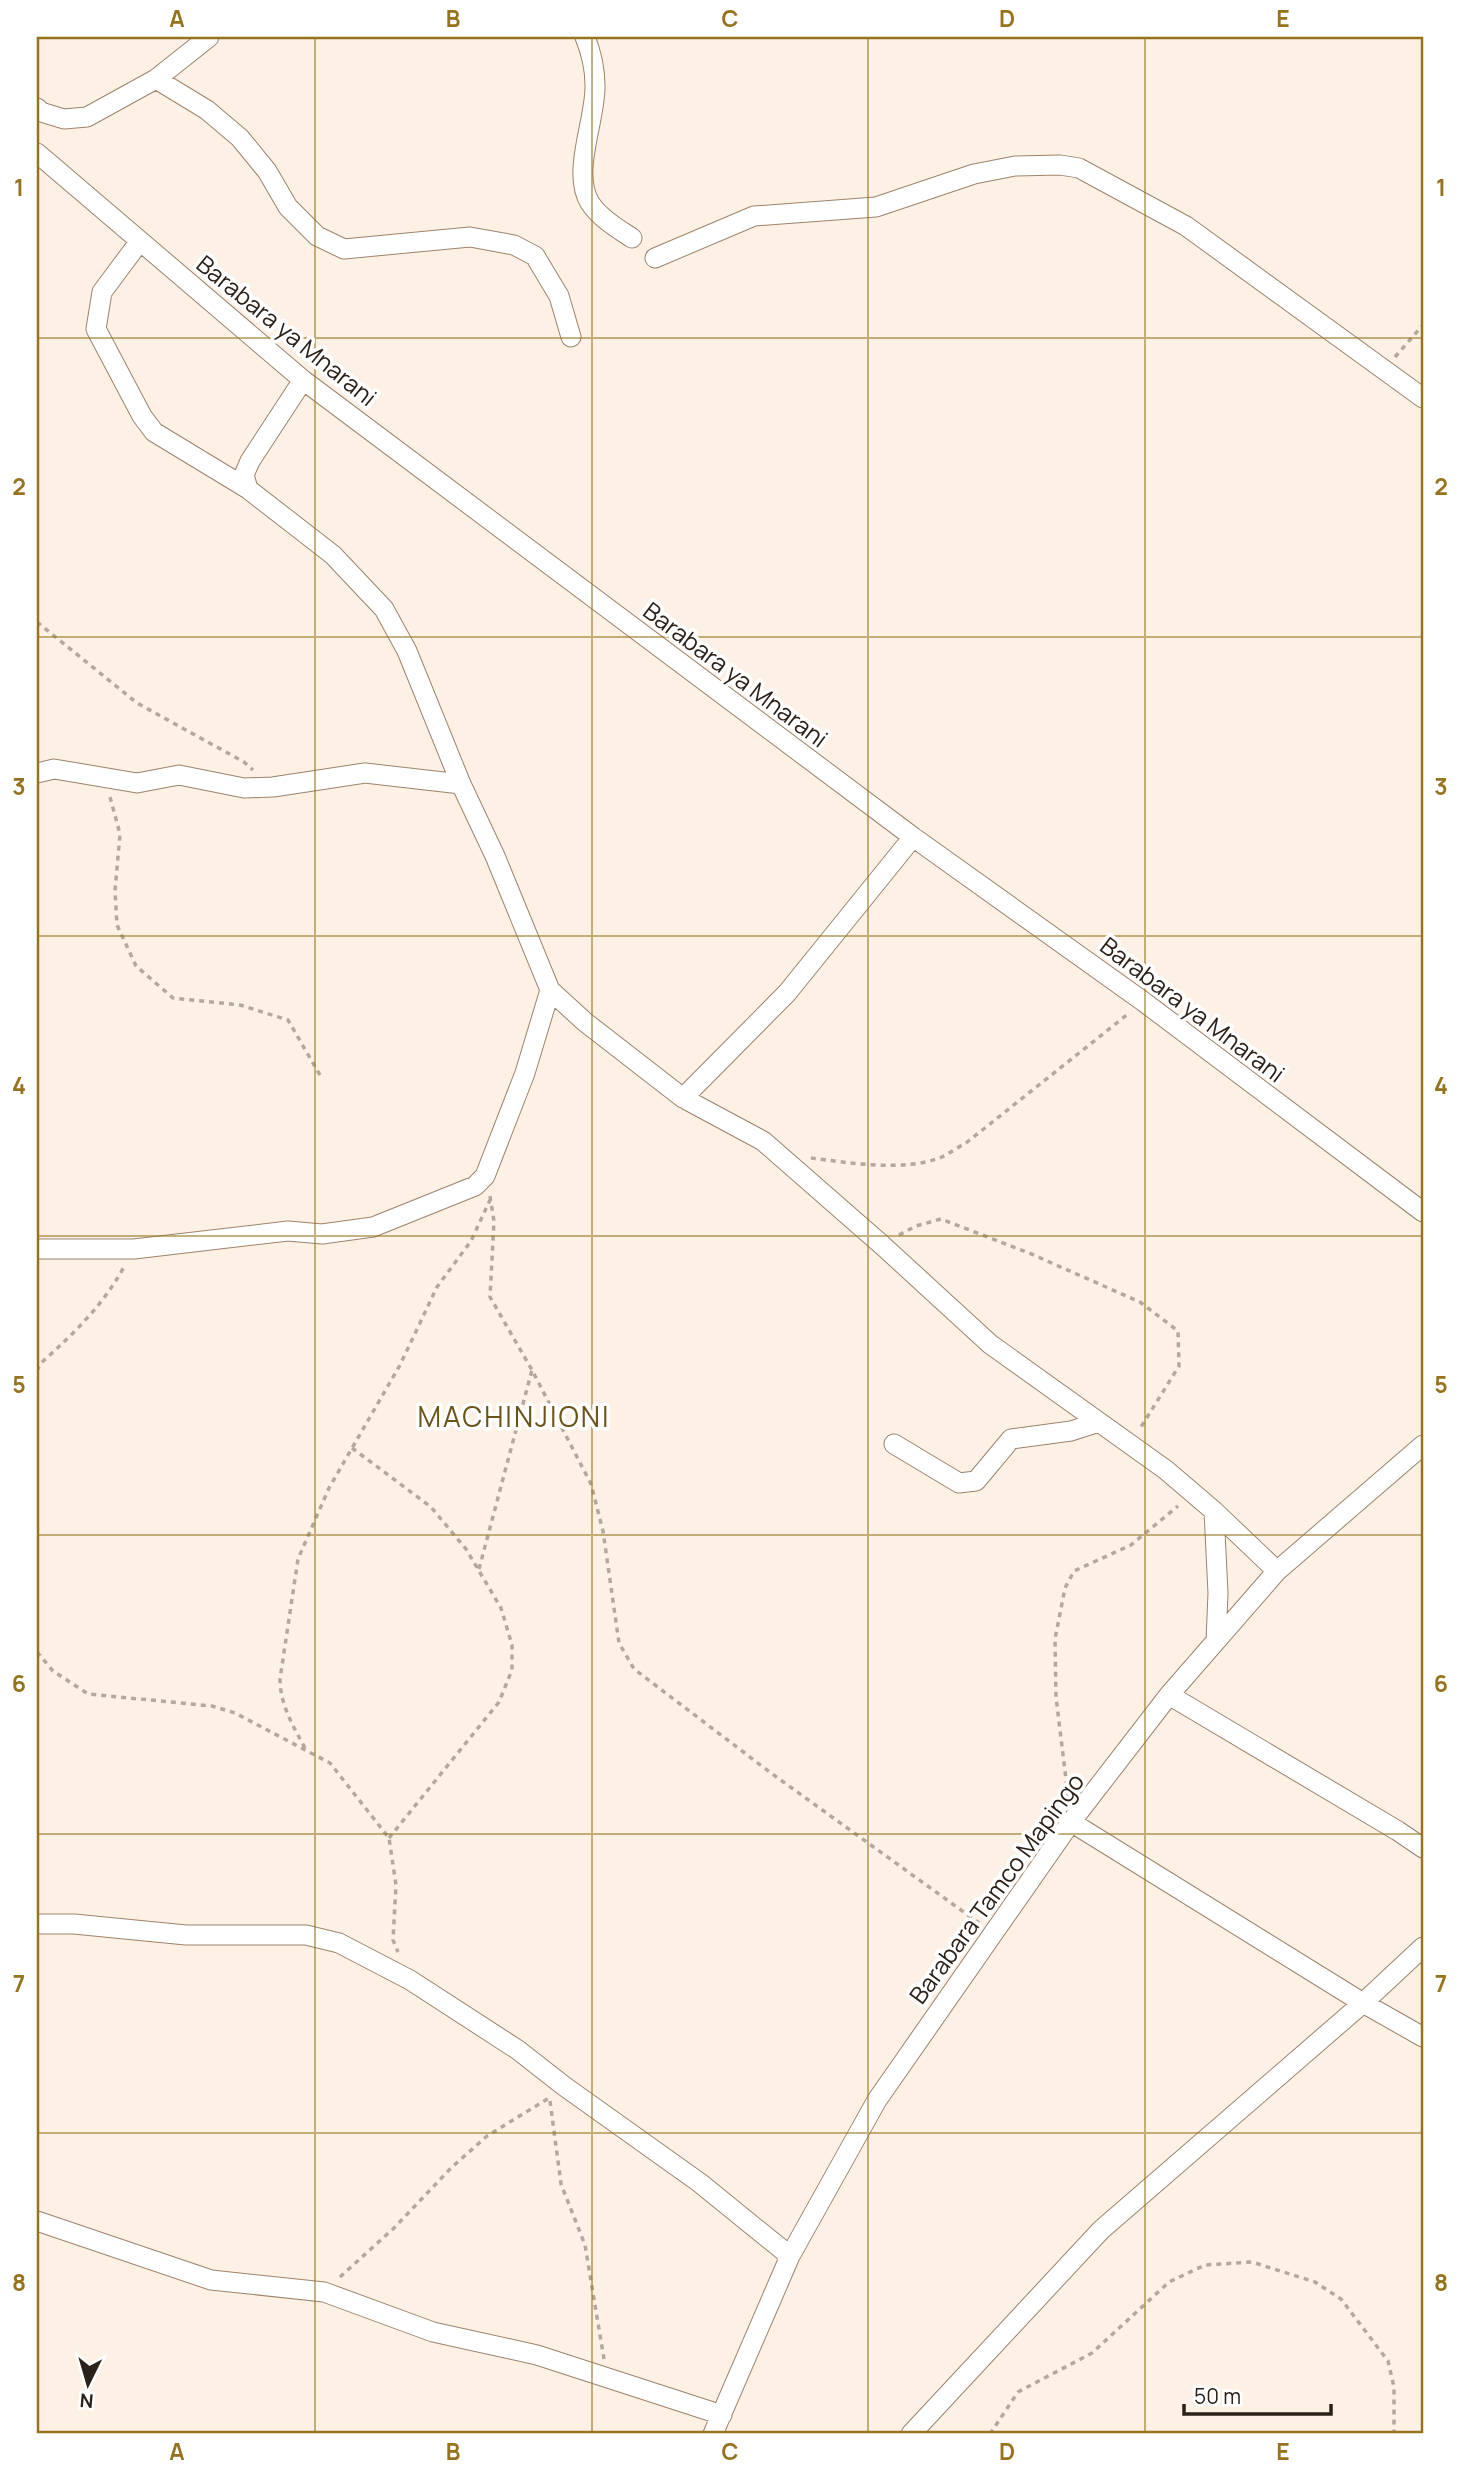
<svg xmlns="http://www.w3.org/2000/svg" width="1460" height="2471" viewBox="0 0 1460 2471" font-family="Manrope,sans-serif">
	<style>
		.lines { fill: none; stroke-linecap: round; stroke-linejoin: round }
		.minor-casing { stroke: #9d836b; stroke-width: 21 }
		.path { stroke: #b4a89e; stroke-width: 3.5; stroke-dasharray: 5 5; stroke-linecap: butt }
		.minor { stroke: #fff; stroke-width: 19 }
		.grid { fill: none; stroke: #96731c; stroke-width: 2; stroke-opacity: 0.55 }
		.labels { text-anchor: middle; dominant-baseline: central; stroke-width: 7; stroke-linejoin: round; paint-order: stroke }
		.street-label { font-size: 24px; fill: #2c2118; stroke: #fff }
		.quarter-label { font-size: 28px; letter-spacing: 2px; fill: #6b5319; stroke: #fff }
		.neatline { fill: none; stroke: #96731c; stroke-width: 2.5 }
		.grid-label { font-size: 23px; text-anchor: middle; font-weight: bold; fill: #96731c }
	</style>
	<rect width="100%" height="100%" fill="#fdf1e6"/>
	<g class="lines">
		<defs>
			<path id="minor" d="M585,37c6,15 10,31 10,48 1,35 -24,87 -5,118 10,15 27,25 42,35
				M156,79l51,31 33,28 27,33 21,36 29,29 27,13 126,-12 44,8 21,11 24,40 12,41
				M37,108l4,4 23,7 23,-2 69,-38 53,-42
				M37,153l266,227 610,457 231,165 279,210
				M140,241l-38,51 -6,37 46,87 12,16 94,57
				M655,258l99,-42 122,-9 98,-33 41,-8 45,-1 19,3 107,58 237,172
				M303,380l-53,81 -6,14 4,14 85,66 51,54 23,42 54,133 34,72 55,134 35,32 98,76 80,43 119,104 108,99 176,126 48,41 63,60
				M37,773l17,-4 83,14 42,-8 65,13 29,-1 92,-14 96,11
				M683,1098l104,-105 126,-156
				M37,1249h97l154,-18 34,3 51,-7 102,-41 10,-10 40,-103 25,-83
				M894,1444l65,39 17,-2 35,-42 60,-8 28,-9
				M1214,1511l4,82 -2,48
				M1169,1695l229,136 25,17
				M1071,1822l292,181 60,34
				M37,1924h37l112,11h120l33,8 71,37 108,70 46,36 136,97 90,73
				M37,2221l174,59 113,12 109,40 104,23 185,60
				M713,2434l77,-178 87,-156 194,-278 98,-127 108,-124 146,-126
				M911,2434l190,-204 262,-227 60,-56"/>
		</defs>
		<!-- minor casing -->
		<use href="#minor" class="minor-casing"/>
		<!-- path -->
		<path class="path" d="M1395,357l28,-32
			M37,622l100,81 107,59 9,8
			M110,797l10,37 -5,57 2,34 19,41 37,32 67,7 48,15 33,57
			M811,1158c39,5 94,14 131,-1 8,-4 16,-10 24,-14l162,-129
			M490,1196l4,25 -4,76 42,73 59,114 12,47 16,112 15,26 137,104 208,150
			M899,1235l17,-9 25,-7 88,34 111,49 38,29 1,35 -38,61
			M37,1371l3,-7c34,-31 61,-56 84,-97
			M352,1448l79,59 35,42 35,59 11,37v25l-13,32 -110,136
			M479,1569l53,-199
			M37,1652l16,19 35,23 124,12 23,7 95,50 59,75 7,47 -3,55 5,12
			M305,1748c-12,-22 -25,-44 -25,-69l18,-120 31,-71 71,-123 37,-78 34,-46 19,-41
			M1068,1796l-12,-99 -1,-58 10,-51 9,-17 57,-26 47,-39
			M550,2101l11,83 24,61 19,114
			M340,2277l54,-49 57,-60 36,-32 62,-38
			M990,2434l28,-42 74,-39 77,-71 36,-17 47,-3 63,20 26,17 47,62 6,26v47"/>
		<!-- minor -->
		<use href="#minor" class="minor"/>
	</g>
	<!-- grid -->
	<path class="grid" d="M315,37v2397M592,37v2397M868,37v2397M1145,37v2397M37,338h1386M37,637h1386M37,936h1386M37,1236h1386M37,1535h1386M37,1834h1386M37,2133h1386"/>
	<g class="labels">
		<!-- street labels -->
		<g class="street-label">
			<text transform="translate(287 330) rotate(39)">Barabara ya Mnarani</text>
			<text transform="translate(736 674) rotate(37)">Barabara ya Mnarani</text>
			<text transform="translate(1193 1009) rotate(37)">Barabara ya Mnarani</text>
			<text transform="translate(996 1888) rotate(-54)">Barabara Tamco Mapingo</text>
		</g>
		<!-- quarter labels -->
		<g class="quarter-label">
			<text x="514" y="1416">MACHINJIONI</text>
		</g>
	</g>
	<!-- border -->
	<rect width="1460" height="2471" fill="none" stroke="#ffffff" stroke-width="77"/>
	<!-- north arrow -->
	<g transform="translate(88 2384) rotate(185)" stroke="#ffffff" stroke-width="5" paint-order="stroke">
	<path d="M0-5L12 26L0 18L-12 26Z" fill="#2c2118"/>
	<text y="-10" font-size="19" font-weight="bold" text-anchor="middle" fill="#2c2118">N</text>
	</g>
	<!-- scale -->
	<path d="M1184 2404v10h147v-10" fill="none" stroke="#2c2118" stroke-width="3.5"/>
	<text x="1194" y="2404" font-size="21" fill="#2c2118" stroke="#ffffff" stroke-width="5" paint-order="stroke">50 m</text>
	<rect x="38" y="38" width="1384" height="2394" class="neatline"/>
	<g class="grid-label">
		<text x="177" y="27">A</text>
		<text x="453" y="27">B</text>
		<text x="730" y="27">C</text>
		<text x="1007" y="27">D</text>
		<text x="1283" y="27">E</text>
		<text x="19" y="196">1</text>
		<text x="1441" y="196">1</text>
		<text x="19" y="495">2</text>
		<text x="1441" y="495">2</text>
		<text x="19" y="795">3</text>
		<text x="1441" y="795">3</text>
		<text x="19" y="1094">4</text>
		<text x="1441" y="1094">4</text>
		<text x="19" y="1393">5</text>
		<text x="1441" y="1393">5</text>
		<text x="19" y="1692">6</text>
		<text x="1441" y="1692">6</text>
		<text x="19" y="1992">7</text>
		<text x="1441" y="1992">7</text>
		<text x="19" y="2291">8</text>
		<text x="1441" y="2291">8</text>
		<text x="177" y="2460">A</text>
		<text x="453" y="2460">B</text>
		<text x="730" y="2460">C</text>
		<text x="1007" y="2460">D</text>
		<text x="1283" y="2460">E</text>
	</g>
</svg>
